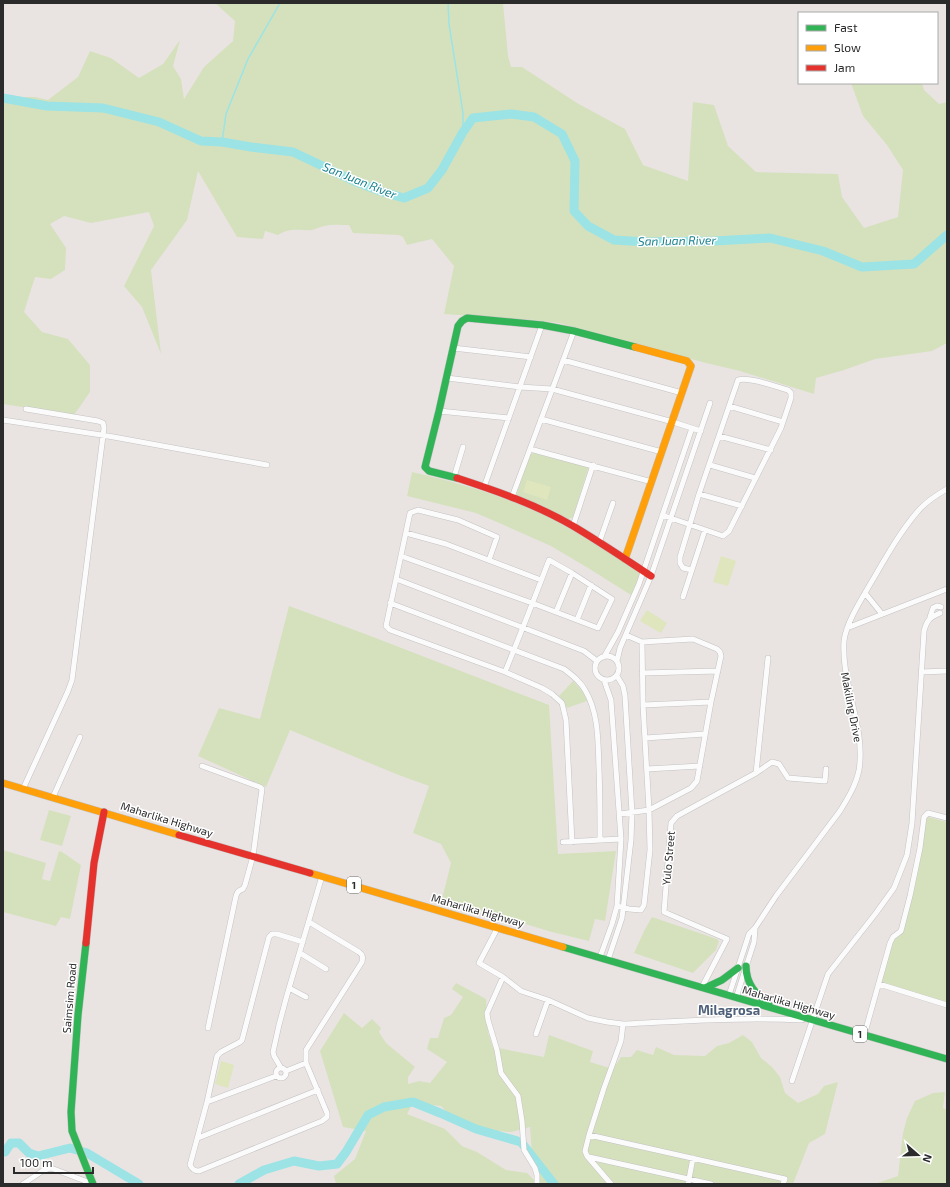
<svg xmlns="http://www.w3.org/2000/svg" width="950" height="1187" viewBox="0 0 950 1187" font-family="'Exo 2',sans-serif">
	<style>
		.green { fill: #d5e1bd; fill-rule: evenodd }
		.pitch { fill: #dfe5bc }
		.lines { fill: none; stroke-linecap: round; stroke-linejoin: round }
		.stream { stroke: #9be3e5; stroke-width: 1.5 }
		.river { stroke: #9be3e5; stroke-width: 9 }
		.street-casing { stroke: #c3c2c2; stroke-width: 6 }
		.fast-casing { stroke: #c3c2c2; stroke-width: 8 }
		.slow-casing { stroke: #c3c2c2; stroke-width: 8 }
		.jam-casing { stroke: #c3c2c2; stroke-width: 8 }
		.street { stroke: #fcfbfb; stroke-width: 5 }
		.fast { stroke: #30b455; stroke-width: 7 }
		.slow { stroke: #ff9f0a; stroke-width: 7 }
		.jam { stroke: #e5322d; stroke-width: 7 }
		.labels { text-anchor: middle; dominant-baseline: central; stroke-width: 3; stroke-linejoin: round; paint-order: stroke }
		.shield { fill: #fff; stroke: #6b6b6b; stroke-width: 1 }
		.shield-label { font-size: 10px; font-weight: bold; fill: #2b2b2b }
		.street-label { font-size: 11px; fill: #2b2b2b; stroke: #fff }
		.water-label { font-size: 12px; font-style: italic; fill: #17808d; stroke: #fff }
		.quarter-label { font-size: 13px; font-weight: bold; fill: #4f6079; stroke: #fff }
	</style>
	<rect width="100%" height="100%" fill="#e9e4e2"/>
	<!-- green -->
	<path class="green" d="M215,3h288l5,53 3,11h11l55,36 48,26 18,36 45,16 5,-79 21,3 14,41 28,26 82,2 4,23 22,31 34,-11 5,-47 -16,-25 -24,-29 -12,-33h71l2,7 15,14 8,-2v241l-15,8 -57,8 -31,11 -28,8 -2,16 -74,-23 -34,-8 -147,-40 -25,-3 -90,-6 10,-48 -22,-27 -25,6 -4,-8 -4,-2 -46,-2 -4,-8c-8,0 -17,-1 -25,1 -4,1 -8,3 -12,4 -15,1 -20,-3 -34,5l-13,-4 -2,8 -26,-2 -39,-66 -11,49 -36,50 10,84 -19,-47 -18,-21 30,-60 -5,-14 -58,11 -27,-7 -14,8 16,24 -1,22 -14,9 -16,-2 -11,35 18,20 26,7 22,26v27l-16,23 -71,-11v-307h32l13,3 30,-23 12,-26 21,7 28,20 24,-14 17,-24 -7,26 8,13 3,20 20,-32 29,-26 2,-20z
		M534,453l54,14v2l-15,48 -6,3 -50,-25v-2l12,-36 2,-3z
		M412,472c48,11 93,24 138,46 31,16 61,36 91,55l-10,22 -43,-27 -37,-22 -45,-20 -30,-13 -69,-17z
		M289,606l79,29 181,70 9,149 58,-3 -11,70 -10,-2 -6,22 -37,-9 -110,-33 9,-36 -10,-19 -28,-11 16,-47 -33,-12 -106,-44 -24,57 -68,-31 21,-48 41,11z
		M573,681l10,11 4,9 -20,7 -4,-8 -4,-4z
		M49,810l22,6 -9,30 -22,-6z
		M924,816l23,6v182l-67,-20 10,-41 9,-11 10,-33z
		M3,850l43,13 -4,16 8,2 9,-30 3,1 19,13 -11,54 -9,-2 -5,9 -53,-14z
		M652,917l65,22 2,2 -3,9 -23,23 -59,-20 11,-24z
		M456,983l30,16 2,34 5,14 51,10 5,-22 44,16 -3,11 23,7 8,-12h10l6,-7 16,5 3,-8 18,8 31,1 12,-10 12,-3 14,-8 9,7 9,16 11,9 8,10 5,16 13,10 20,-9 6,-8 14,-4 -13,52 -16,9 -16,41h-457l-2,-8 21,-17 11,-28 -23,-4 -23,-76 24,-38 18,15 10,-9 9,9 -2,4 7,11 29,24 -7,10v7l11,-3 11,2 17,-21 -20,-13 3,-11h8l6,-20 7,-3 12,-18 -11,-8zM413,1103l28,3 12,13 23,10 35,3 19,-5 2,28 5,28 -10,-10 -21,-3 -29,-18 -15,-6 -17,-17 -38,-15z
		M945,1092l-2,16 4,2v74h-73l24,-8 5,-43 4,-15 8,-17 18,-8z"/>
	<!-- pitch -->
	<path class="pitch" d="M527,480l24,7 -4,13 -24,-8z
		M721,556l15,5 -8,25 -15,-4z
		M647,610l20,13 -6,10 -21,-12z
		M221,1061l13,4 -6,23 -13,-4z"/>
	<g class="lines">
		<!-- stream -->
		<path class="stream" d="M448,3l1,21 14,89v19
			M222,142l4,-28 22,-55 32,-56"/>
		<!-- river -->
		<path class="river" d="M3,98l44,8 56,2 56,14 42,19 21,1 29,5 42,5 61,29 29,11 21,6 24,-10 14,-18 21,-38 10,-14 38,-4 23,3 28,17 13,27 -1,50 14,15 26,14 33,2 67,-1 56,-3 53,13 39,16 52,-3 33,-29
			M3,1152h2l6,-9h8l10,10 9,3 32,-8 17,5 52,31
			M239,1184l25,-14 30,-9 25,5 18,-2 9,-12 22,-37 16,-8 29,-5 27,11 36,16 45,13 33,42"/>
		<defs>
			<path id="street" d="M453,348l78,9
				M563,360l119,33
				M447,378l73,9 32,2 121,33 28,9
				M729,406l54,16
				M439,411l70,7
				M541,419l121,33
				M3,420l105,16 159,29
				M719,436l52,14
				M530,449l122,33
				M710,465l45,13
				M454,477l9,-30
				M484,487l58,-162
				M699,494l43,12
				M512,497l62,-166
				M662,515l61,21 6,-5 52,-103 10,-30v-5l-3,-3c-11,-3 -40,-14 -50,-10l-39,114 -19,63v6l3,5 9,2
				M573,526l20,-61
				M406,533l40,11 95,36
				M599,543l14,-40
				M401,556l131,47 66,25 14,-29 -40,-26 -23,-13c-14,37 -29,75 -44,112
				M489,560l8,-23 -39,-17 -40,-10 -8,3 -24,113 4,4 115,42 37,16 10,6 10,9 4,17 6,122
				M396,579l188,72 13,10
				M865,593l17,21
				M683,597l22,-67
				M390,603l174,66c8,6 16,12 21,21 14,23 13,53 14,79 1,24 1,47 1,71
				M556,612l16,-39
				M930,617l3,-9 4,-2 4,1
				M577,620l14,-35
				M847,628l100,-39
				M595 668a12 12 0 1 1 24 0a12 12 0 1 1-24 0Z
				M604,657l14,-25 21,-48 53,-156
				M617,661l3,-13 31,-72 59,-173
				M921,672l26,-1
				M642,673l76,-2
				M643,705l68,-3
				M645,738l60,-4
				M202,766l58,21 2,2 -9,67 -8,29 -2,4c-4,1 -6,3 -7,7l-28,132
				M647,769l53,-3
				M756,773l12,-115
				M23,789l45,-98 4,-11 32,-252 -1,-5 -5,-2 -72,-12
				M53,797l27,-60
				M620,814l29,-4 42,-22 6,-7 14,-79 10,-46 -1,-4 -3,-3 -24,-10 -51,3 -16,-7
				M563,842l58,-3
				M617,906l12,3 12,1 3,-5 6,-55 -1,-40 -6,-105 -1,-63
				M498,927l-19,36 24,14 18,14 27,9 40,18 19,4 16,2c59,-3 119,-7 179,-4
				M303,942l-26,-8h-5l-3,3 -27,103 -2,2 -19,10 -4,4 -10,46 -17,63c2,4 4,6 9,6l123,-50 5,-4v-4l-21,-50v-13l56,-88c1,-5 1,-7 -3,-10l-50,-30
				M300,953l26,16
				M600,957l12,-33 5,-18 4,-67 -10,-139 -7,-20
				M608,960l14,-42 9,-78 1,-27 -7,-117 -2,-10 -6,-10
				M503,977l-16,36 1,7 9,30 4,23 17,23 4,25 2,29 11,18 2,7v9
				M879,984l68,21
				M702,987l25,-48 -63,-27 7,-89 6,-7 79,-43 16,-11 7,2 9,14 37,3 1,-12
				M289,988l17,9
				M729,995l20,-61 6,-6 21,-32 64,-85c8,-13 16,-26 19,-41 7,-43 -18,-85 -15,-129 2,-18 18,-43 28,-60 14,-24 28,-49 46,-70 7,-8 20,-17 29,-22
				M736,998l18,-56 1,-14
				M536,1034l12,-34
				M864,1036l26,-93 3,-6 8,-6 9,-35 10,-48 4,-31 4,-4 19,5
				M276 1073a5 5 0 1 1 10 0a5 5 0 1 1-10 0Z
				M281,1068l-7,-12 -1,-4 6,-27 8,-30 35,-119
				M286,1071l20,-8
				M792,1081l36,-107 48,-61 18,-25 13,-33 5,-32 12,-192c3,-11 5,-13 16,-18
				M207,1102l69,-26
				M589,1135l196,44 -2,5
				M198,1138l120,-48
				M589,1157l122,27
				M23,1184l21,-14 7,-2 42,16
				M611,1184l-24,-28 -2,-5 4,-16 15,-47 17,-47 2,-17
				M688,1184l5,-26"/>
			<path id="fast" d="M457,478l-28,-7 -4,-4 14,-56 19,-85 4,-5 5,-3 75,7 32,6 61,16
				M86,943l-8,72 -7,97 1,19 21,53
				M563,947l384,112
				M746,966c0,18 10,28 23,39
				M705,988l17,-8 16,-12"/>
			<path id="slow" d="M625,559l66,-193 -4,-5 -52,-14
				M3,783l176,52
				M310,873l253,74"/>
			<path id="jam" d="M457,478c40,13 80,27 116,48 27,16 52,33 78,50
				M179,835l131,38
				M86,943l8,-80 10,-51"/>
		</defs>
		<!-- street casing -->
		<use href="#street" class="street-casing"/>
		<!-- fast casing -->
		<use href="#fast" class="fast-casing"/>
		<!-- slow casing -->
		<use href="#slow" class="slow-casing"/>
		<!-- jam casing -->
		<use href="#jam" class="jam-casing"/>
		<!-- street -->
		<use href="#street" class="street"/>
		<!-- fast -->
		<use href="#fast" class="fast"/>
		<!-- slow -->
		<use href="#slow" class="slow"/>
		<!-- jam -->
		<use href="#jam" class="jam"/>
	</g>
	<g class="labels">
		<!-- shield labels -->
		<g class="shield">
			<rect x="347" y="877" width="14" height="16" rx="3"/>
			<rect x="853" y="1026" width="14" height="16" rx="3"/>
		</g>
		<g class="shield-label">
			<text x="354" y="885">1</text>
			<text x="860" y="1034">1</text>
		</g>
		<!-- street labels -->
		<g class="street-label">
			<text transform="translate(852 707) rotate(79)">Makiling Drive</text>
			<text transform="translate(167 819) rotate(17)">Maharlika Highway</text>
			<text transform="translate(668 858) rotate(-85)">Yulo Street</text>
			<text transform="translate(478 910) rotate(16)">Maharlika Highway</text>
			<text transform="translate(69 998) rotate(-85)">Saimsim Road</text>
			<text transform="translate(789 1002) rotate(16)">Maharlika Highway</text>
		</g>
		<!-- water labels -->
		<g class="water-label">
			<text transform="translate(360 180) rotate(22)">San Juan River</text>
			<text transform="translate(677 240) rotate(-1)">San Juan River</text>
		</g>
		<!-- quarter labels -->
		<g class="quarter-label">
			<text x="729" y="1010">Milagrosa</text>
		</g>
	</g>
	<!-- border -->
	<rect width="950" height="1187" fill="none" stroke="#2b2b2b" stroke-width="8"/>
	<!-- legend -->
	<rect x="798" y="12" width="140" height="72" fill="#ffffff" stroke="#aaaaaa"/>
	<rect x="806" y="25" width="20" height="6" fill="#30b455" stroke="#aaaaaa"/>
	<text x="834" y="32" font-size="12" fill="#2b2b2b">Fast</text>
	<rect x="806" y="45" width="20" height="6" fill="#ff9f0a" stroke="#aaaaaa"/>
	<text x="834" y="52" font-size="12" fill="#2b2b2b">Slow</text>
	<rect x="806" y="65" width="20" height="6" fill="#e5322d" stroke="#aaaaaa"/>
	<text x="834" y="72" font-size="12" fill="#2b2b2b">Jam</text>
	<!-- north arrow -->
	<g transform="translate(918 1155) rotate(110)" stroke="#ffffff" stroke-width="3" paint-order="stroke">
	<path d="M0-3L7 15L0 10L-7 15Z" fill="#2b2b2b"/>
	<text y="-6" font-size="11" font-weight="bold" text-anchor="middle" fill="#2b2b2b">N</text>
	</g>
	<!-- scale -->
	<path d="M14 1167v6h79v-6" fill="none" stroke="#2b2b2b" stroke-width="2"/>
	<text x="20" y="1167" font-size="12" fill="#2b2b2b" stroke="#ffffff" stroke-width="3" paint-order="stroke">100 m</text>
</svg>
